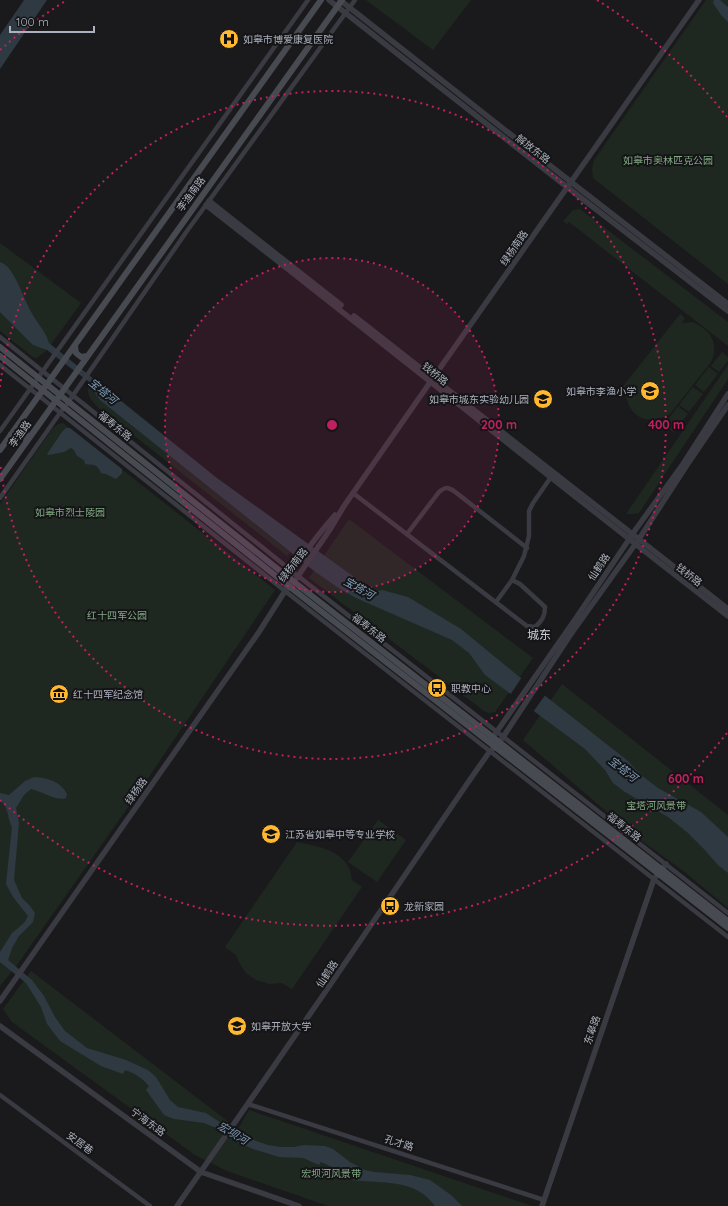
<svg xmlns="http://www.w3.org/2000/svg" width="728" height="1206" viewBox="0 0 728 1206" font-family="Quicksand,'Noto Sans SC',sans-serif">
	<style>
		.green { fill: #1f2820 }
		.water { fill: #2e3942 }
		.pier { fill: #1a1a1c }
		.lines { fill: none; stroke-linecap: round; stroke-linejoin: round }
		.minor { stroke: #3a3b42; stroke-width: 4.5 }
		.tertiary { stroke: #3a3b42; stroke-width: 5.5 }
		.secondary { stroke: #484a52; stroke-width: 6 }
		.ring { fill: none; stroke: #c12060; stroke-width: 2; stroke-dasharray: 2 4 }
		.labels { text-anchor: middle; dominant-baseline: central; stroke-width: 4; stroke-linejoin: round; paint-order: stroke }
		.poi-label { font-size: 10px; fill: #abb1bd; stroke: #151517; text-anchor: start }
		.street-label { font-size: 10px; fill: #abb1bd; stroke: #151517 }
		.park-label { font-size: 10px; fill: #81a983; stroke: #151517 }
		.water-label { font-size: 11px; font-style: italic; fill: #809fba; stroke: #151517 }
		.quarter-label { font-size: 12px; fill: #cdd0d8; stroke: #151517 }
		.centre { fill: #c12060; stroke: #151517; stroke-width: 2 }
		.ring-label { font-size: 12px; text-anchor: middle; font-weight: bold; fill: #c12060; stroke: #151517; stroke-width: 4; stroke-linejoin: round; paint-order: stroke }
	</style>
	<rect width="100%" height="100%" fill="#1a1a1c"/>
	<!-- green -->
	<path class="green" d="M366,0h105l-38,50z
		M706,0h22v284l-135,-106 -1,-9 2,-9z
		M580,209l148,113v24l-159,-124 -2,2 -4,-3 10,-11z
		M0,243l81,60 -34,47 -10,8 -4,-1 -33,-26z
		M680,314l5,4 -3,5c3,0 7,-1 10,-1 4,1 8,4 11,6 12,9 14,22 8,34l-41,52c-20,12 -41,5 -44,-20l-4,4 -5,-4z
		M722,352l6,5v4l-9,11 -8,-6z
		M728,365v14l-89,134 -5,1h-8z
		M709,367l9,7 -14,18 -9,-7z
		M89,382l5,10 7,9 189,151 -3,4 -188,-148c-8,-7 -14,-15 -10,-26z
		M693,387l10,7 -14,18 -10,-7z
		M678,406l10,8 -15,18 -9,-7z
		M63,423l212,167 -139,206 -119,169 -17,21v-482l52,-75 6,-5z
		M349,519l184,139 -38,54 -6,1 -5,-2 -175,-133z
		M562,684l166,131v93l-46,-38 -47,-34 -112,-96z
		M378,820l28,20 -29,42 -29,-20z
		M297,842c17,4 43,7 52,26 2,3 2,8 3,12l10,7 -70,102 -10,-6 -13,1 -13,-4 -10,-7 -6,-9 -4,-9 -11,-8z
		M31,971l207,158 11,-19 283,96h-204l-101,-35 -32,-16 -183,-133 -9,-13z"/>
	<!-- water -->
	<path class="water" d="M24,0h23l-47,69v-34z
		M714,0h6l8,7v15l-7,-7 -8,-12z
		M0,262c4,2 8,4 10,8 9,12 13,27 20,40 6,12 15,20 19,33l168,135 140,101 7,8 10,5 8,-2 26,7 53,32 56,46 31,23 80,63 13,14 17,13 43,24 27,25v36l-10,-8 -15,-17 -15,-15 -20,-16 -43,-25 -12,-9 -8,-13 -20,-21 -100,-74 -16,-22 -17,-13 -96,-42 -16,-9 -26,-18 -213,-170 -7,-9 -5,-10 -42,-32 -14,-5 -33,-33z
		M66,428h4l52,41v4l-6,6 -10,-5 -5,-1c-4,-10 -7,-7 -16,-9l-1,-4 -7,-4 -3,-6 -3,-2 -7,4 -15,3 -2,-1 15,-22z
		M34,777c14,1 26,4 33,17l-1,4c-8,4 -25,-7 -35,-9l-7,6 -8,13 3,15 -5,57 8,18 8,8 5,7 -2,9 -14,14 -7,12 -4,12 24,20 12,16 11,21 10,14 22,17 39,12 22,10 8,7 14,23 8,7 28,6 33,22 29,10 12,2h14l10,-2 21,1 8,3 17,13 15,8 9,2 36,3 20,5 21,15 11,11h-27c-20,-28 -53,-22 -82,-26v-5l-8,-2 -24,-11 -2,3 -16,-7 -24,-1 -26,-8 -19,-8 -18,-13 -12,-5 -30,-4 -10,-4 -18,-25 3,-4c-7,-8 -14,-13 -24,-16l-2,4 -22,-8 -41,-25 -13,-17 -6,-17 -15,-24 -26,-21v-10l12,-19 12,-10 4,-7 -15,-19 -7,-13 6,-57c-5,-9 -3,-21 -12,-26v-8l9,2 16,-14z"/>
	<!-- pier -->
	<path class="pier" d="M522,677l24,17 -13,18 -23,-17z"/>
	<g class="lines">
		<!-- minor -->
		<path class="minor" d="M0,337l298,239 430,337
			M0,365l285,226 443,346
			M67,404l120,-173 168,-231
			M0,431l308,-431
			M353,493l166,127 8,6 8,1c7,-6 10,-11 10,-20l-25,-23 -8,-4
			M0,498l62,-88
			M407,534l32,-42c6,-5 8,-5 15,-1l73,57
			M496,602l16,-22 12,-24 5,-20v-25l4,-8 18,-26
			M0,1095l150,111
			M248,1104l296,96"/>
		<!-- tertiary -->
		<path class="tertiary" d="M329,0l238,187 161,124
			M340,0l231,182 157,122
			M209,201l132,104
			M206,205c175,136 347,276 522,411
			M354,316l374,293
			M286,589c2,-18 36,-59 49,-74
			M491,740l85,-122 60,-89 47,-65 45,-70
			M0,1001l259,-369 26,-41 9,-9 35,-51 15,-25 89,-128 266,-378
			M0,1026l201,146 98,34
			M177,1206l151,-218 141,-207 21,-30 6,-4 7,-10 68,-103 68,-95 48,-74 41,-60
			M542,1206l112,-327 12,-15"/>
		<!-- secondary -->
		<path class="secondary" d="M75,346l1,7 5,4 6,-1
			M0,347l289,231 439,343
			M0,356l286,228 442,344
			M11,434c7,-4 9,-4 15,0v8
			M0,450l321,-450
			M0,479l342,-479"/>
	</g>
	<!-- distance rings -->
	<circle cx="332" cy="425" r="167" fill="#c12060" fill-opacity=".12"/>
	<g class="ring">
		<circle cx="332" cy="425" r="167"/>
		<path d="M0 387A334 334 0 1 1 0 463"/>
		<path d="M727 733A501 501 0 0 1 0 800M0 50A501 501 0 0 1 67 0M597 0A501 501 0 0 1 727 117"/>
	</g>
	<!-- icons -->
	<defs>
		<symbol id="hospital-disc" viewBox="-11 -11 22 22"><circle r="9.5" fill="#ffb82f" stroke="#151517"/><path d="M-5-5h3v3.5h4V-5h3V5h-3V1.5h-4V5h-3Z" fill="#111"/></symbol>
		<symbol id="school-disc" viewBox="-11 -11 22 22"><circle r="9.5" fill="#ffb82f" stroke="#151517"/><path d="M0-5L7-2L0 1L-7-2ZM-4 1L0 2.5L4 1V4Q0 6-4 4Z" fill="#111"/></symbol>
		<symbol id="bus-disc" viewBox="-11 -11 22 22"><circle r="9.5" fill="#ffb82f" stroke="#151517"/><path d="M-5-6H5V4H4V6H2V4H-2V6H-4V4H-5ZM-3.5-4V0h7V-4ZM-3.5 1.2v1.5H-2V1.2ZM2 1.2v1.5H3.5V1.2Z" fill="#111"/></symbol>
		<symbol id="museum-disc" viewBox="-11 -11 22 22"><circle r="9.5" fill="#ffb82f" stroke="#151517"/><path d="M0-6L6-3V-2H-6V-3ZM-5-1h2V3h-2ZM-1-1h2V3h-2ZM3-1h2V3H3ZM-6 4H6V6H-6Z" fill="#111"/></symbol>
	</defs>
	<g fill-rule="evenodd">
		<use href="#hospital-disc" x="218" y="28" width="22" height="22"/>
		<use href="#school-disc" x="639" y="380" width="22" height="22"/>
		<use href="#school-disc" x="532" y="388" width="22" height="22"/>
		<use href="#bus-disc" x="426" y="677" width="22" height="22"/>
		<use href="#museum-disc" x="48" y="683" width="22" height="22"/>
		<use href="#school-disc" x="260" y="823" width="22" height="22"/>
		<use href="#bus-disc" x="379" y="895" width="22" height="22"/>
		<use href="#school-disc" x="226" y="1015" width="22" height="22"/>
	</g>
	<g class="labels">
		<!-- poi labels -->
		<g class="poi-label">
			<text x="243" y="39">如皋市博爱康复医院</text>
			<text x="636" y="391" text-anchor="end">如皋市李渔小学</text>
			<text x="529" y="399" text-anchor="end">如皋市城东实验幼儿园</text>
			<text x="451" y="688">职教中心</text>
			<text x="73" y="694">红十四军纪念馆</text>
			<text x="285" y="834">江苏省如皋中等专业学校</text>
			<text x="404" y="906">龙新家园</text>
			<text x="251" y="1026">如皋开放大学</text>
		</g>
		<!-- street labels -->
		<g class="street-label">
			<text transform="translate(533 149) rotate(38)">解放东路</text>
			<text transform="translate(191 194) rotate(-54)">李渔南路</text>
			<text transform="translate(514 248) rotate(-55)">绿杨南路</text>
			<text transform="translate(435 374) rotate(39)">钱桥路</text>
			<text transform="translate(115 426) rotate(39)">福寿东路</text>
			<text transform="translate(20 434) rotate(-55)">李渔路</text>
			<text transform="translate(293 565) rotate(-52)">绿杨南路</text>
			<text transform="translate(599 567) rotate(-56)">仙鹤路</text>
			<text transform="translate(689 575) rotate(38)">钱桥路</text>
			<text transform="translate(369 628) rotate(38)">福寿东路</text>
			<text transform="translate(136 791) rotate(-55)">绿杨路</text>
			<text transform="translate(624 827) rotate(38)">福寿东路</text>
			<text transform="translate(327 974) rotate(-56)">仙鹤路</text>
			<text transform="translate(592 1030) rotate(-71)">东皋路</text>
			<text transform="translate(148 1122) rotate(36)">宁海东路</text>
			<text transform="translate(80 1143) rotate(36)">安居巷</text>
			<text transform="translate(399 1143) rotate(18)">孔才路</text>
		</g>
		<!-- park labels -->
		<g class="park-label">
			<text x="668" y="160">如皋市奥林匹克公园</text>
			<text x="70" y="512">如皋市烈士陵园</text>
			<text x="117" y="615">红十四军公园</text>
			<text x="656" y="805">宝塔河风景带</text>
			<text x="331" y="1173">宏坝河风景带</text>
		</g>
		<!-- water labels -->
		<g class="water-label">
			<text transform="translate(103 391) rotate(40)">宝塔河</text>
			<text transform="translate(359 588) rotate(29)">宝塔河</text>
			<text transform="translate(623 769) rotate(38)">宝塔河</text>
			<text transform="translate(233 1133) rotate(31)">宏坝河</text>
		</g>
		<!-- quarter labels -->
		<g class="quarter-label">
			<text x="539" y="634">城东</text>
		</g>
	</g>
	<circle cx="332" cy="425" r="6" class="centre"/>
	<g class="ring-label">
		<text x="499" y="429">200 m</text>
		<text x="666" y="429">400 m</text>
		<text x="686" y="783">600 m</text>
	</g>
	<!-- scale -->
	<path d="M10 26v6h84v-6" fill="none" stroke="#abb1bd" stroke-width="2"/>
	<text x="16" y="26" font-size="12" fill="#abb1bd" stroke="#151517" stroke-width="3" paint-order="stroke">100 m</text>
</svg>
